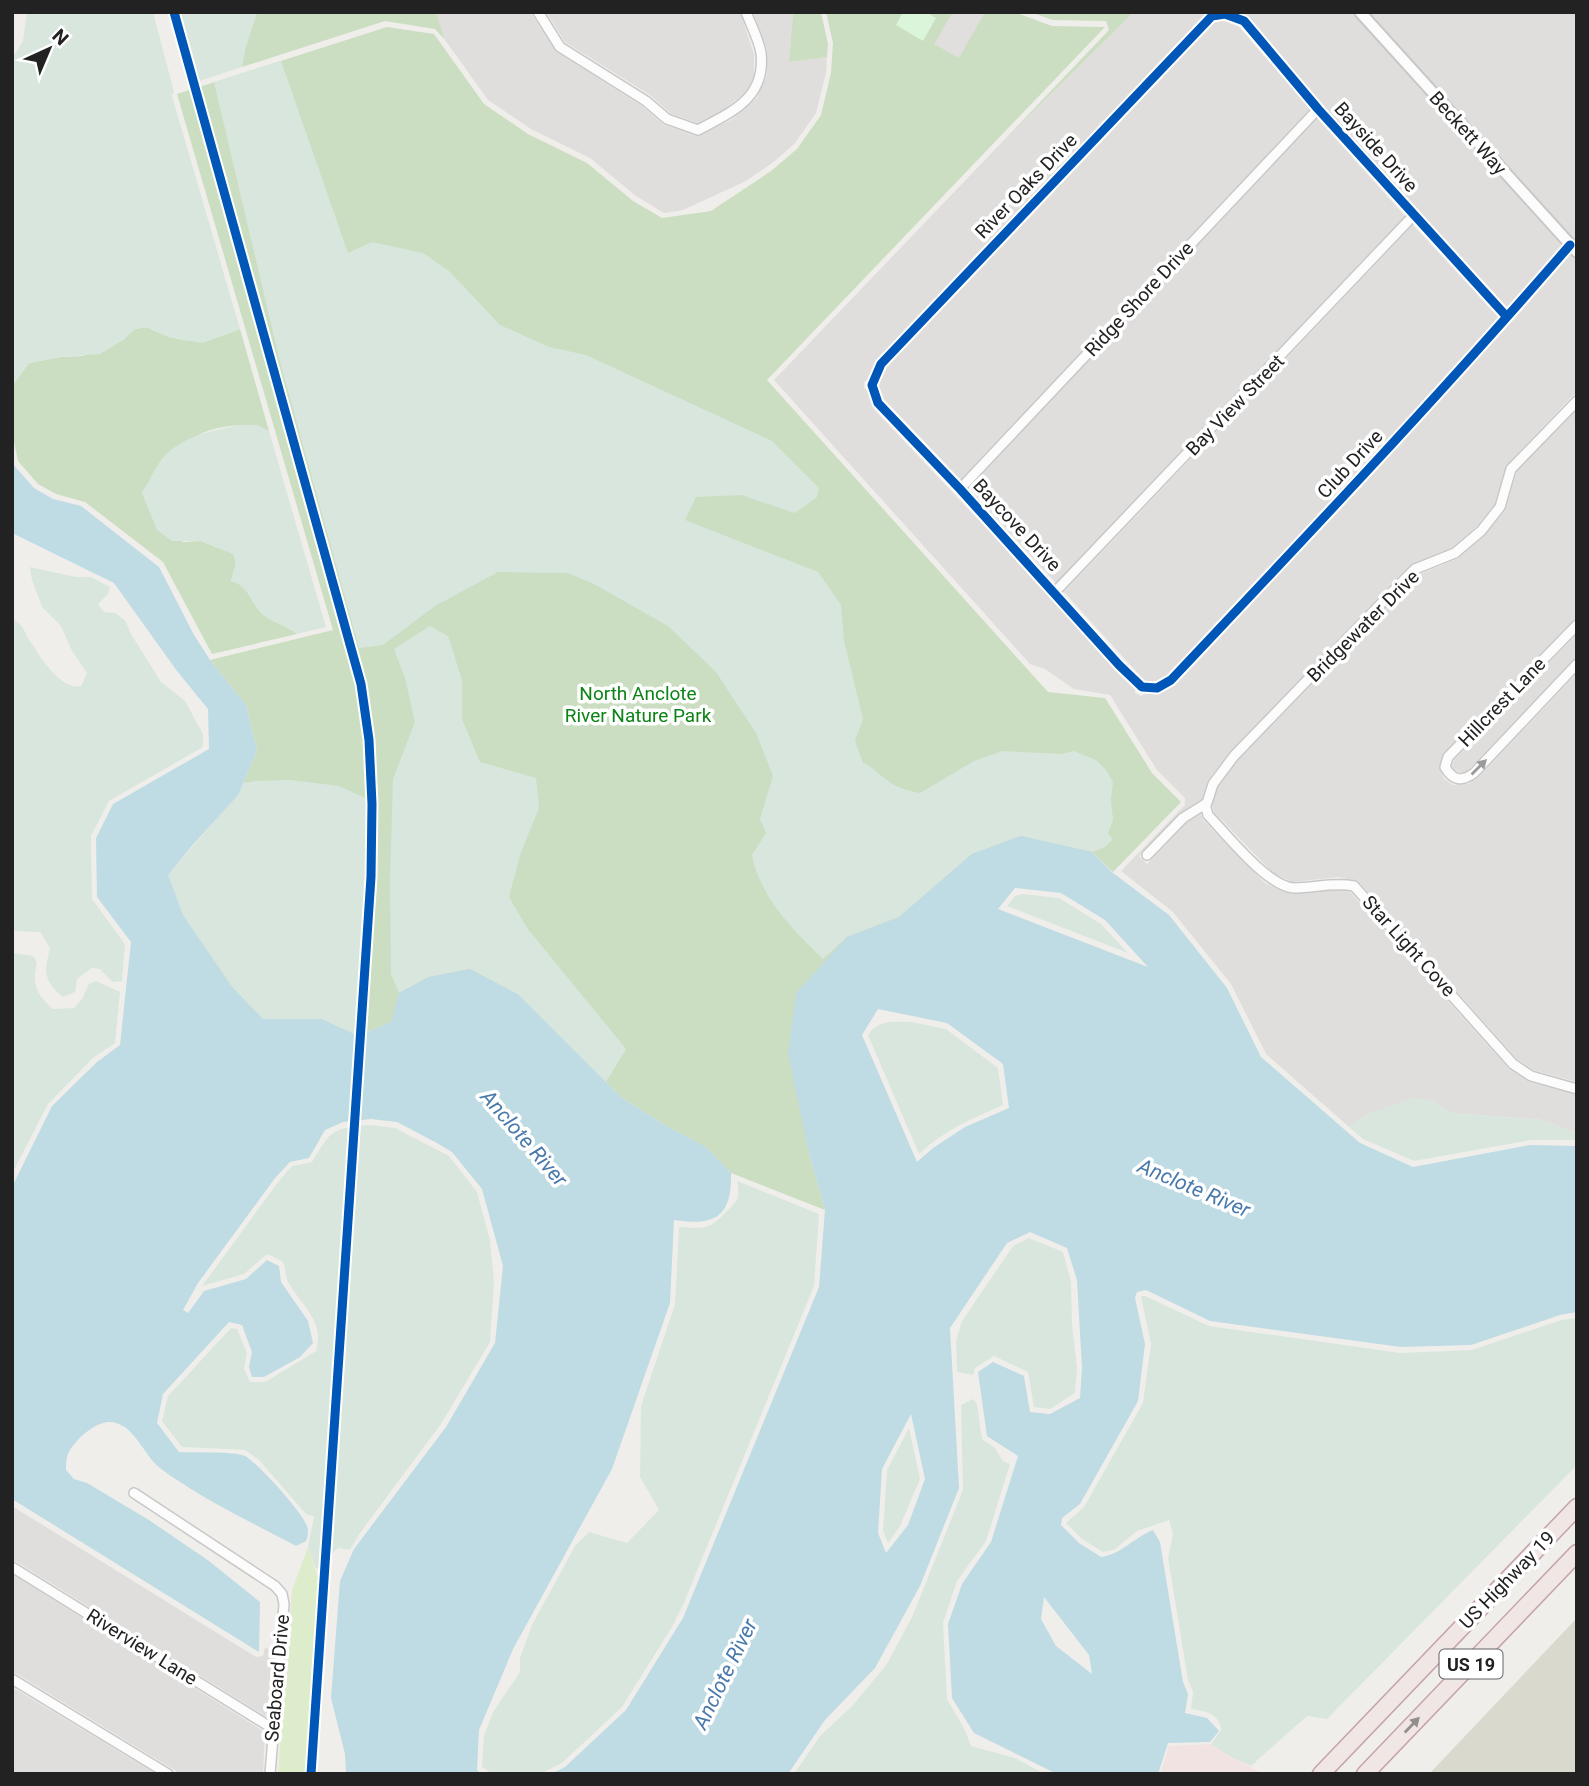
<svg xmlns="http://www.w3.org/2000/svg" width="1589" height="1786" viewBox="0 0 1589 1786" font-family="Roboto,sans-serif">
	<style>
		.residential { fill: #dfdedc }
		.commercial { fill: #f1e3e1 }
		.construction { fill: #d9d9cd }
		.grass { fill: #ddeccb }
		.forest { fill: #cbdec1 }
		.wetland { fill: #d9e6de }
		.park { fill: #daf5da }
		.parking { fill: #e0dfde }
		.water { fill: #bfdbe3; fill-rule: evenodd }
		.lines { fill: none; stroke-linecap: round; stroke-linejoin: round }
		.minor-casing { stroke: #c9c8c7; stroke-width: 12 }
		.tertiary-casing { stroke: #c9c8c7; stroke-width: 14 }
		.trunk-casing { stroke: #c5a2ac; stroke-width: 19 }
		.minor { stroke: #fdfcfc; stroke-width: 9 }
		.tertiary { stroke: #fdfcfc; stroke-width: 10 }
		.trunk { stroke: #f0e6e4; stroke-width: 16 }
		.cycleway-casing { stroke: #fff; stroke-width: 13 }
		.cycleway { stroke: #0057b8; stroke-width: 9 }
		.oneway { fill: #9a9a9a }
		.oneway2 { fill: #938e8d }
		.labels { text-anchor: middle; dominant-baseline: central; stroke-width: 7; stroke-linejoin: round; paint-order: stroke }
		.shield { fill: #fff; stroke: #646464; stroke-width: 2 }
		.shield-label { font-size: 18px; font-weight: bold; fill: #222 }
		.street-label { font-size: 19px; fill: #222; stroke: #fff }
		.park-label { font-size: 19px; fill: #0c8416; stroke: #fff }
		.water-label { font-size: 21px; font-style: italic; fill: #4a7aab; stroke: #fff }
	</style>
	<rect width="100%" height="100%" fill="#f0eeeb"/>
	<!-- residential -->
	<path class="residential" d="M436,12h94l27,40 85,54 22,19 31,11 36,-16 26,-22 10,-23v-26l-14,-37h40l-4,50 38,-5 -1,16 -10,40 -21,30 -20,18 -29,20 -63,29 -19,3 -28,-17 -46,-38 -59,-29 -43,-29 -43,-60z
		M546,12h194l14,42v22l-7,16 -23,17 -26,14 -28,-10 -20,-18 -85,-53z
		M1134,12h72v3l-329,345 -10,20 -3,2v6l3,2 6,18 178,189 84,93v3l6,3 3,-2h12l19,-10 175,-185 166,-182 54,-62 7,7v129l-70,74 -13,40 -18,22 -24,21 -38,16 -16,13 -168,175 -22,28 -6,19 -24,16 -39,41 8,8 39,-41 15,-9 2,6 63,64 25,10 46,-4 13,2 159,177 20,13 48,13v38l-35,-13 -91,-7 -20,-13 -61,13 -21,14 -83,-73 -35,-70 -58,-72 -52,-41 64,-66v-7l-28,-28 -47,-75 -36,-6 -29,-20 -15,-5 -256,-284 230,-240z
		M1238,12h113l211,234 -54,62 -185,-203 -74,-88z
		M1368,12h209v230l-85,-91z
		M1224,21l15,6 71,82 -349,371 -77,-81 -6,-15 9,-17 328,-345z
		M1317,118l88,98 -349,367 -87,-95z
		M1413,225l86,93 -158,173 -173,184 -12,6h-11l-81,-89z
		M1577,408v209l-133,136 -5,13 5,13 9,6 16,-1 10,-7 98,-104v409l-43,-12 -17,-11 -159,-178 -20,-4 -45,5 -20,-9 -59,-61 -2,-7 6,-19 20,-26 168,-174 12,-11 39,-16 27,-23 21,-25 12,-40z
		M1577,634v22l-107,112 -6,5 -10,-3 -2,-4 2,-6z
		M12,1506l244,151 7,-1 2,-9 8,5 -6,65 -255,-158z
		M12,1574l253,158 -2,42h-82l-169,-103z
		M12,1687l144,87h-144z"/>
	<!-- commercial -->
	<path class="commercial" d="M1211,1744l22,14 31,16h-104l9,-28z"/>
	<!-- construction -->
	<path class="construction" d="M1577,1618v156h-148z"/>
	<!-- grass -->
	<path class="grass" d="M308,1547l10,31 -11,196h-29l14,-184z"/>
	<!-- forest -->
	<path class="forest" d="M257,12h179l9,28 -10,-11 -50,-8 -143,46 3,-18z
		M793,12h28l7,32 -1,13 -38,5z
		M826,12h188l38,14 53,1 -338,353 281,312 57,6 47,75 29,29 -68,70 -21,-20 -193,65 -90,237 16,56 -94,-37 -25,-26 -43,-23 -42,-27 -102,-102 -128,27 -33,14 -95,-17 -32,-33 -48,-71 -15,-40 70,-80 19,-44 -11,-46 -36,-45 123,-30 -156,-536 210,-67 47,7 50,70 44,30 59,29 46,38 29,17 49,-7 60,-40 26,-22 24,-34 10,-42 2,-30z
		M1030,12h104l-130,128 105,-110 -3,-9 -53,-1z
		M147,327c36,18 55,18 93,2l29,102c-19,-10 -49,-6 -69,3 -13,6 -50,46 -58,59l41,49 18,-1 33,13 2,9 -5,18 7,2 59,51 -85,20 -49,-92 -78,-60 -29,-8 -18,-10 -20,-23 -6,-29v-46l17,-23 31,-6 22,-1 41,-16 12,-11z"/>
	<!-- wetland -->
	<path class="wetland" d="M27,12h126l21,80 -2,4 68,233 -37,14 -35,-6 -22,-10 -11,2 -12,11 -23,14 -40,3 -31,6 -17,23v-328l11,-17z
		M169,12h88l-12,37 -3,18 -51,17z
		M281,61l67,192 24,-11 51,11 26,18 51,54 49,22 37,8 186,86 47,47 -2,9 -22,16 -54,-18 -45,2 -11,23 133,52 23,33 3,36 19,78 -8,22 8,22c9,3 15,11 24,17 10,8 21,11 33,13l54,-32 29,-10 59,3 12,-3 22,9 10,10 7,12 -2,17 2,21 -5,14 5,5 -8,8 -13,5 -71,-16 -49,18 -73,63 -52,20 -24,22c-30,-29 -63,-62 -71,-104l14,-22 -6,-14 13,-43 -17,-43 -40,-61 -48,-46 -74,-42 -27,-11 -69,-1 -63,34 -52,39 -24,3 -79,-286 -66,-280z
		M241,425h16l12,6 57,196 -29,7c-10,-8 -26,-12 -35,-20 -12,-12 -13,-28 -31,-33l5,-18 -3,-9 -32,-13h-29l-15,-11 -15,-37c7,-11 12,-24 20,-34 19,-23 51,-29 79,-34z
		M30,567l46,10h15l19,10 -2,7 -10,10 6,8 11,1 10,7 6,14 30,48 24,19 18,33v13l-94,54 -18,35 1,63 33,45 -3,37 -10,1 -12,-13 -8,-1 -15,11 -2,13 -12,5c-20,-17 -19,-24 -13,-49l-10,-16 -28,-1v-312c13,5 12,15 20,25 9,14 30,47 49,42l6,-13 -15,-22 -11,-25 -19,-19 -10,-27z
		M430,626l18,10 14,44v39l18,43 56,16 3,30 -19,47 -11,42 18,31 99,121 -20,33 -87,-87 -49,-26 -41,8 -30,16 -8,-19 -1,-95 3,-100 22,-57 -10,-44 -11,-29z
		M290,780l49,6 33,15 -14,235 -37,-17h-58l-29,-30 -51,-74 -15,-40 70,-80 5,-12 13,-2z
		M1023,894l36,4 42,26 27,29 -121,-47 8,-10z
		M13,953l20,3 4,6c-5,23 -1,32 16,47l21,-1 8,-9 7,-15 7,-3 24,11 -5,51 -22,15 -45,46 -36,70z
		M911,1022l35,7 52,39 5,37c-30,13 -60,26 -84,49l-51,-119c10,-16 26,-13 43,-13z
		M1413,1098l18,2 20,13 91,7 35,13v7h-46l-117,21 -51,-22 -14,-12 21,-14z
		M371,1125l24,3 54,28 28,36 13,48 4,41 -4,61 -49,82 -81,109 -10,17 -12,-2 -22,21 -8,-22 6,-31 -8,-2 -47,-54 -14,-10 -63,-3 -20,-26 6,-25 63,-68 6,1 10,24 -3,16 6,13h15l51,-31c9,-31 -14,-44 -28,-69 -3,-7 -2,-15 -6,-21l-15,-7 -23,20 -42,12 77,-105 13,-15 20,-4c20,-33 20,-34 59,-37z
		M737,1181l82,33 -5,72 -131,319 -11,22 -50,80 -60,56 -22,11h-47l-11,-7 2,-31 9,-24 27,-40v-14l12,-33 43,-79 14,-14 38,11 32,-33 -19,-33 1,-71 34,-102 4,-77c22,1 29,4 45,-13 12,-12 17,-14 13,-33z
		M1029,1238l34,14 8,30 1,42 5,44 -2,25 -25,16 -16,-2 -6,-35 -34,-16 -19,12 -2,7 -16,-3 -1,-31 6,-20 51,-75z
		M1141,1296h4l64,30 191,27 72,-3 89,-30 16,-2v147l-250,254 -20,-3 -56,50 -18,-8 -22,-14 10,-14c-1,-16 -16,-19 -30,-21l2,-17 -5,-12 -20,-122 5,-24 -4,-14 -32,11 -23,19 -11,2 -21,-13 -16,-16 18,-16 59,-104 8,-59z
		M973,1399l4,5 5,35 13,9 8,13 7,3 -24,77 -29,40 -14,42 4,76 18,31 6,16 44,12 30,16h-251l26,-38 33,-31 34,-41 26,-49 50,-125 -2,-85z
		M909,1428l11,51 -20,47 -12,17 -5,-12 4,-61z"/>
	<!-- park -->
	<path class="park" d="M903,12h23l10,6 -13,23 -27,-16z"/>
	<!-- parking -->
	<path class="parking" d="M953,12h31v2l-25,44 -25,-14z"/>
	<!-- water -->
	<path class="water" d="M12,463l22,25 19,11 28,7 78,61 35,68 16,25 36,45 11,46 -19,44 -47,52 -23,28 15,40 48,71 32,33h58l37,17 33,-14 8,-29 30,-16 41,-8 49,26 102,102 42,27 43,23 25,26c1,45 -17,53 -57,47l-4,83 -58,166 -99,180 -34,81 -2,40 5,4h-136l-1,-20 -14,-56 9,-117 14,-32 92,-122 49,-84 8,-77 -21,-77 -30,-37 -17,-10 -38,-20 -26,-3 -28,3 -18,8 -16,28 -19,4 -15,16 -77,105 -15,27 5,3 16,-22 42,-12 21,-19 12,6 2,16 27,39 5,22 -13,14 -36,20h-12l-3,-10 3,-15 -10,-27 -13,-3 -66,72 -6,29 22,29c14,1 55,-1 66,4 12,6 57,56 62,70 2,5 1,10 -1,15l-10,5c-43,-23 -98,-49 -136,-78 -17,-13 -26,-46 -51,-46 -15,0 -36,20 -41,32 -2,5 -2,11 -2,16l8,9 13,4 62,37 60,41 51,41 -1,50 -247,-153v-312l40,-81 45,-44 23,-17 11,-103 -34,-45 -1,-59 17,-34 96,-55 -1,-40 -31,-38 -63,-88 -102,-50z
		M1021,836l71,16 21,21 56,42 58,73 34,69 99,86 53,24 117,-22 47,1v166l-17,3 -89,30 -70,2 -191,-26 -64,-31 -9,2 -2,6 10,46 -7,57 -58,103 -18,14 -1,7 18,18 22,14c21,-3 32,-19 52,-27l7,12 23,140 5,12 -3,19 22,5 12,13 -9,11 -42,1 -10,31h-101l-83,-41 -22,-35 -4,-74 14,-40 29,-42 27,-86 -31,-20 -9,-64 15,-10 31,14 6,36 20,2 30,-16 2,-30 -5,-88 -10,-32 -37,-16 -23,11 -57,85 9,160 -39,98 -45,82 -50,52 -37,54h-237l14,-7 61,-57 57,-92 136,-331 6,-77 -16,-56 -21,-100 8,-61 51,-56 52,-20 73,-63zM1015,888l46,5 44,27 43,47 -150,-58zM878,1009l69,14 56,41 6,44 -44,19 -32,21 -16,14 -55,-127zM911,1414l14,65 -17,46 -22,28 -8,-20 4,-64zM1044,1597l45,58 3,19 -36,-28 -15,-27z"/>
	<g class="lines">
		<defs>
			<path id="minor" d="M538,12l22,35 86,54 21,18 31,11c33,-18 68,-31 63,-77 -2,-13 -10,-28 -15,-41
				M1507,317l-189,-208 -74,-88 -19,-7 -13,2 -331,348 -9,21 6,18 82,86 159,176 23,22 15,1 14,-8c135,-143 270,-286 399,-435
				M960,489l358,-380
				M1055,592l358,-376
				M1577,625l-129,132 -3,10c8,14 17,15 29,6l103,-109
				M1205,804l3,11c18,19 60,72 86,73 21,0 39,-6 60,-2l159,178 18,12 46,13
				M1147,855l36,-37 24,-15 6,-19 21,-28 168,-174 13,-13 40,-16 26,-22 19,-24 11,-38 66,-68
				M134,1493l141,93 7,8 2,10 -14,170
				M12,1567l260,161
				M12,1679l156,95"/>
			<path id="tertiary" d="M1360,12l217,240"/>
			<path id="trunk" d="M1321,1774l256,-267
				M1365,1774l212,-221"/>
		</defs>
		<!-- minor casing -->
		<use href="#minor" class="minor-casing"/>
		<!-- tertiary casing -->
		<use href="#tertiary" class="tertiary-casing"/>
		<!-- trunk casing -->
		<use href="#trunk" class="trunk-casing"/>
		<!-- minor -->
		<use href="#minor" class="minor"/>
		<!-- tertiary -->
		<use href="#tertiary" class="tertiary"/>
		<!-- trunk -->
		<use href="#trunk" class="trunk"/>
		<defs>
			<path id="cycleway" d="M174,12l187,672 8,56 3,64 -1,73 -60,897
				M1507,317l-189,-208 -74,-88 -19,-7 -13,2 -331,348 -9,21 6,18 82,86 159,176 23,22 15,1 14,-8c135,-143 270,-286 399,-435"/>
		</defs>
		<!-- cycleway casing -->
		<use href="#cycleway" class="cycleway-casing"/>
		<!-- cycleway -->
		<use href="#cycleway" class="cycleway"/>
	</g>
	<!-- one-way arrows -->
	<defs><path id="oneway-solid" d="M-6-.8H1V-3.2L6.5 0L1 3.2V.8H-6Z" transform="scale(1.75)"/></defs>
	<use class="oneway" href="#oneway-solid" transform="translate(1479 767) rotate(-45)"/>
	<use class="oneway2" href="#oneway-solid" transform="translate(1412 1725) rotate(-46)"/>
	<g class="labels">
		<!-- shield labels -->
		<rect class="shield" x="1439.5" y="1649.5" width="63" height="29" rx="5"/>
		<g class="shield-label">
			<text x="1471" y="1664">US 19</text>
		</g>
		<!-- street labels -->
		<g class="street-label">
			<text transform="translate(1468 133) rotate(48)">Beckett Way</text>
			<text transform="translate(1376 147) rotate(48)">Bayside Drive</text>
			<text transform="translate(1026 186) rotate(-46)">River Oaks Drive</text>
			<text transform="translate(1139 299) rotate(-47)">Ridge Shore Drive</text>
			<text transform="translate(1235 405) rotate(-46)">Bay View Street</text>
			<text transform="translate(1350 464) rotate(-47)">Club Drive</text>
			<text transform="translate(1017 525) rotate(47)">Baycove Drive</text>
			<text transform="translate(1363 626) rotate(-45)">Bridgewater Drive</text>
			<text transform="translate(1502 702) rotate(-46)">Hillcrest Lane</text>
			<text transform="translate(1409 946) rotate(48)">Star Light Cove</text>
			<text transform="translate(1507 1580) rotate(-46)">US Highway 19</text>
			<text transform="translate(142 1647) rotate(32)">Riverview Lane</text>
			<text transform="translate(277 1678) rotate(-85)">Seaboard Drive</text>
		</g>
		<!-- park labels -->
		<g class="park-label">
			<text x="638" y="693">North Anclote<tspan x="638" dy="22">River Nature Park</tspan></text>
		</g>
		<!-- water labels -->
		<g class="water-label">
			<text transform="translate(524 1138) rotate(49)">Anclote River</text>
			<text transform="translate(1194 1188) rotate(23)">Anclote River</text>
			<text transform="translate(725 1674) rotate(-64)">Anclote River</text>
		</g>
	</g>
	<!-- border -->
	<rect width="1589" height="1786" fill="none" stroke="#222222" stroke-width="28"/>
	<!-- north arrow -->
	<g transform="translate(49 49) rotate(44)" stroke="#ffffff" stroke-width="5" paint-order="stroke">
	<path d="M0-5L12 26L0 18L-12 26Z" fill="#222222"/>
	<text y="-10" font-size="19" font-weight="bold" text-anchor="middle" fill="#222222">N</text>
	</g>
</svg>
